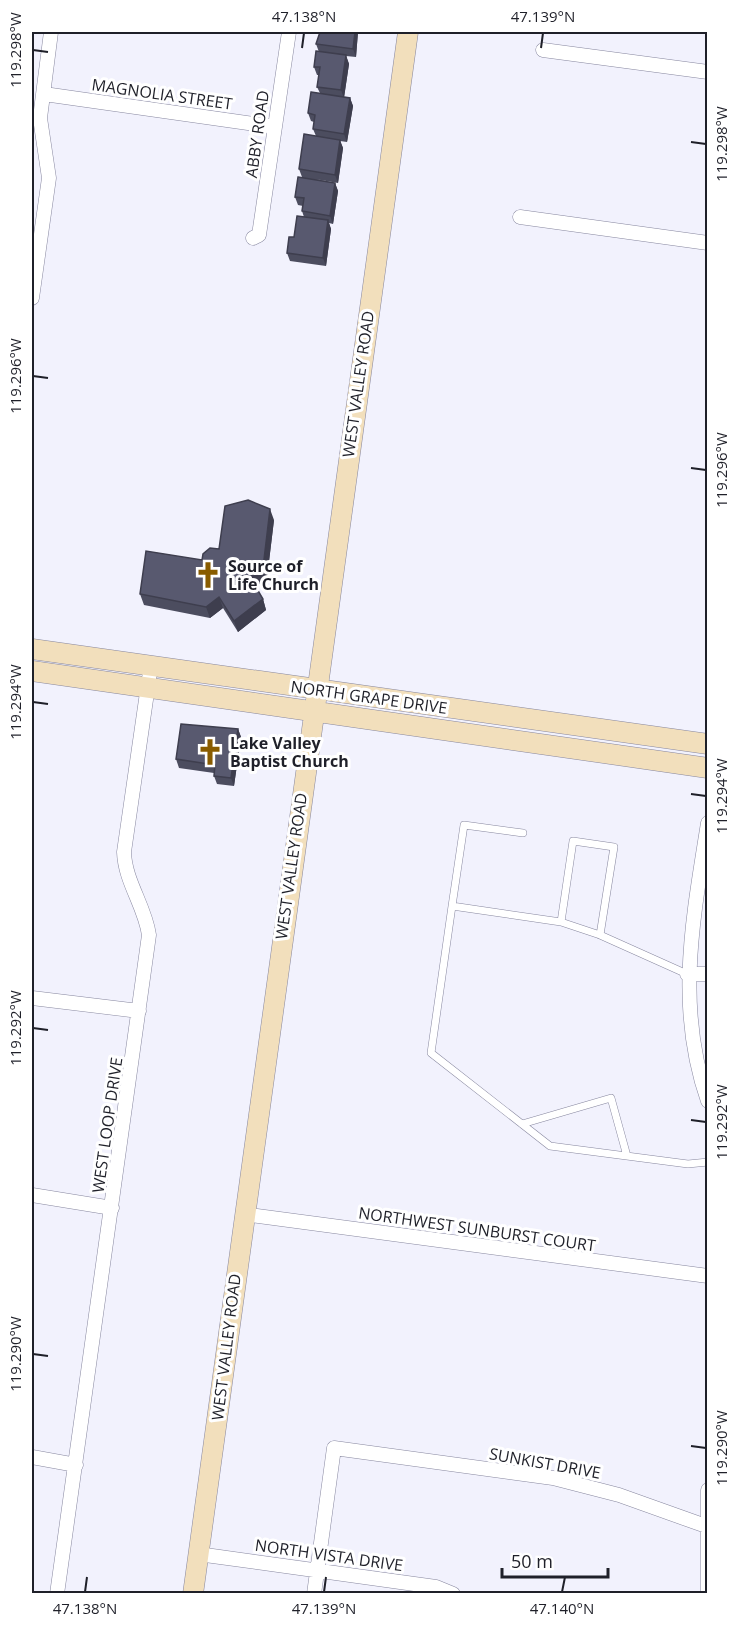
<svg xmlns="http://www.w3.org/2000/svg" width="739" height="1625" viewBox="0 0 739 1625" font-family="'Open Sans',sans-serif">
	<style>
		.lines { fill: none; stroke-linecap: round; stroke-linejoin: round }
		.lane-casing { stroke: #87879f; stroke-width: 8 }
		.street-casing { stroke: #87879f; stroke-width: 15 }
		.secondary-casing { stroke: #87879f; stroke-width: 21 }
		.lane { stroke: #fff; stroke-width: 7 }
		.street { stroke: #fff; stroke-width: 14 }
		.secondary { stroke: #f2dfbc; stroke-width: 20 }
		.wall { fill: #4c4d5f }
		.shaded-wall { fill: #3e3e4e }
		.building { fill: #58596f; stroke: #3e3e4e; stroke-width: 1.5 }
		.ticks { fill: none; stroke: #1f2029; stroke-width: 2 }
		.labels { text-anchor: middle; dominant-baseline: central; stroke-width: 6; stroke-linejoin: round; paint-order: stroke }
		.street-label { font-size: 16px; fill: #1f2029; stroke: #fff }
		.poi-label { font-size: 16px; font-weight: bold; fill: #1f2029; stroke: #fff; text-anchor: start }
		.neatline { fill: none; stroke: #1f2029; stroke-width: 2 }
		.ticks-label { font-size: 15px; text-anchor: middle; fill: #1f2029 }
	</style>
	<rect width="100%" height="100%" fill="#f2f2fd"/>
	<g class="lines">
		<defs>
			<path id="lane" d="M452,906l12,-81 59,8
				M561,922l12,-81 41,6 -14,88
				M687,974l-87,-39 -39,-13 -109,-16 -21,147 119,93 138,18 20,-2
				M522,1124l89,-26 16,58"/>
			<path id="street" d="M543,50l165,22
				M44,94l231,33
				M520,217l188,26
				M253,238l6,-3 30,-203
				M32,298l17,-120 -9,-60 11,-86
				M708,823c-15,95 -33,184 0,278
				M687,974h21
				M32,998l107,13
				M32,1195l80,13
				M243,1214l465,62
				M32,1457l44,8
				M708,1490v102
				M198,1554l238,33 17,7
				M57,1594l92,-659c-4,-29 -24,-53 -25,-83l27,-187
				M314,1594l20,-146 219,30 66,17 87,31"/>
			<path id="secondary" d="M32,649l676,95
				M32,671l676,97
				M193,1594l215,-1562"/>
		</defs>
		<!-- lane casing -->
		<use href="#lane" class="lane-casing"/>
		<!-- street casing -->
		<use href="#street" class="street-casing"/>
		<!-- secondary casing -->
		<use href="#secondary" class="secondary-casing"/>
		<!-- lane -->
		<use href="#lane" class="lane"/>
		<!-- street -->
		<use href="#street" class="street"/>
		<!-- secondary -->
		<use href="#secondary" class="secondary"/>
	</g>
	<!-- wall -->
	<path class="wall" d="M320,32h38l-2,25 -10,-1 3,8 -5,33 6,1 3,8 -6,36 -7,-1 3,7 -5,35 -23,-4 20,4 3,8 -5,33 -4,-1 2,6 -5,37 -36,-5 -3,-8 17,-36 -2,-6 1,-5 -5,-1 -3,-8 7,-20 -3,-8 17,-33 -3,-7 1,-7 -3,-1 -3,-8 12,-20 -3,-6 2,-12h-2l-3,-8 5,-15 -3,-8z
		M274,520l-7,58 -12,9 8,12 3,11 -28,22 -15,-24 -13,10 -66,-13 -4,-11z
		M238,729l3,8 -7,49 -17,-2 -3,-8v-3l-35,-5 -3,-9z"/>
	<!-- shaded-wall -->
	<path class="shaded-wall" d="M355,32h3l-2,25 -3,-8z
		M346,55l3,9 -5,34 -3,-8z
		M350,98l3,8 -6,36 -3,-8z
		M340,140l3,8 -5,35 -3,-8z
		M335,183l3,8 -5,33 -3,-8z
		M328,220l3,9 -5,37 -3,-8z
		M270,509l4,11 -7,58 -13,10 -4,-11z
		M219,597l4,11 -13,10 -4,-11z
		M263,599l3,11 -28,22 -4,-11z
		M238,729l3,8 -7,49 -3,-8z"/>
	<!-- building -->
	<path class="building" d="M320,32h35l-2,17 -37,-5z
		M316,51l30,4 -5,35 -24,-3 3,-20h-6z
		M311,92l39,6 -6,36 -31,-5 2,-14 -7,-2z
		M304,134l36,6 -5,35 -36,-6z
		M298,177l37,6 -5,33 -28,-5 2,-13 -9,-1z
		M297,216l31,4 -5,38 -36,-5 2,-16h5z
		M248,500l22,9 -7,59 -13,9 13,22 -29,22 -15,-24 -13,10 -66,-13 6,-43 56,9 1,-6 7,-6 9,1 6,-43z
		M181,724l57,5 -7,49 -17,-2 1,-11 -39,-6z"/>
	<!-- ticks -->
	<path class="ticks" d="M302,48l2,-15M541,48l2,-15M33,50l15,2M691,142l15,2M33,376l15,2M691,468l15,2M33,702l15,2M691,794l15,2M33,1028l15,2M691,1120l15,2M33,1354l15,2M691,1446l15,2M85,1592l2,-15M324,1592l2,-15M562,1592l3,-15"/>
	<!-- icons -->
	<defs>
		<symbol id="church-bare" viewBox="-9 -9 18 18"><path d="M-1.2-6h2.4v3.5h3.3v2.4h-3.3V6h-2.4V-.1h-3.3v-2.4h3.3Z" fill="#895c00" stroke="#fff" stroke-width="2.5" paint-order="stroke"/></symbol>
	</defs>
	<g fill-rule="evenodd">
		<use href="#church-bare" x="189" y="556" width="38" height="38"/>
		<use href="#church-bare" x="191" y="733" width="38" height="38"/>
	</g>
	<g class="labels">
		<!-- street labels -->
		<g class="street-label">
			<text transform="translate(162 94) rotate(8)">MAGNOLIA STREET</text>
			<text transform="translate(257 134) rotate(-82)">ABBY ROAD</text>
			<text transform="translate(358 384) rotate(-82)">WEST VALLEY ROAD</text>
			<text transform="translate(369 697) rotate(8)">NORTH GRAPE DRIVE</text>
			<text transform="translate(291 866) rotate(-82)">WEST VALLEY ROAD</text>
			<text transform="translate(107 1125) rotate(-82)">WEST LOOP DRIVE</text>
			<text transform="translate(477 1229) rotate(8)">NORTHWEST SUNBURST COURT</text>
			<text transform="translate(226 1347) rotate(-83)">WEST VALLEY ROAD</text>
			<text transform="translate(545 1463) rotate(10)">SUNKIST DRIVE</text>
			<text transform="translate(329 1555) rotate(8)">NORTH VISTA DRIVE</text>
		</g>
		<!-- poi labels -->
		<g class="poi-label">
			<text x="228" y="566">Source of<tspan x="228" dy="18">Life Church</tspan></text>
			<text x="230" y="743">Lake Valley<tspan x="230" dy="18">Baptist Church</tspan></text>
		</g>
	</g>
	<!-- border -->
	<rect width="739" height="1625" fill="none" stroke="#ffffff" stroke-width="66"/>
	<!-- scale -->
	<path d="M502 1568v9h106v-9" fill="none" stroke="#1f2029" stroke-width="3"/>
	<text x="511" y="1568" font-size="18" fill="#1f2029" stroke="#ffffff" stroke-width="4.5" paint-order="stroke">50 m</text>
	<rect x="33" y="33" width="673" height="1559" class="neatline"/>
	<g class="ticks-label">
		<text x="304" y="22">47.138°N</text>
		<text x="543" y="22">47.139°N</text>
		<text transform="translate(16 50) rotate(-90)" y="5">119.298°W</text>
		<text transform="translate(722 144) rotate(-90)" y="5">119.298°W</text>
		<text transform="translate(16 376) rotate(-90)" y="5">119.296°W</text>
		<text transform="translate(722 470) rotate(-90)" y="5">119.296°W</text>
		<text transform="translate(16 702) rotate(-90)" y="5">119.294°W</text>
		<text transform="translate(722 796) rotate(-90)" y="5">119.294°W</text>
		<text transform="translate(16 1028) rotate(-90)" y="5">119.292°W</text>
		<text transform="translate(722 1122) rotate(-90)" y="5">119.292°W</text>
		<text transform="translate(16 1354) rotate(-90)" y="5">119.290°W</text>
		<text transform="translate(722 1448) rotate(-90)" y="5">119.290°W</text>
		<text x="85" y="1614">47.138°N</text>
		<text x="324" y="1614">47.139°N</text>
		<text x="562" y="1614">47.140°N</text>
	</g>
</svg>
